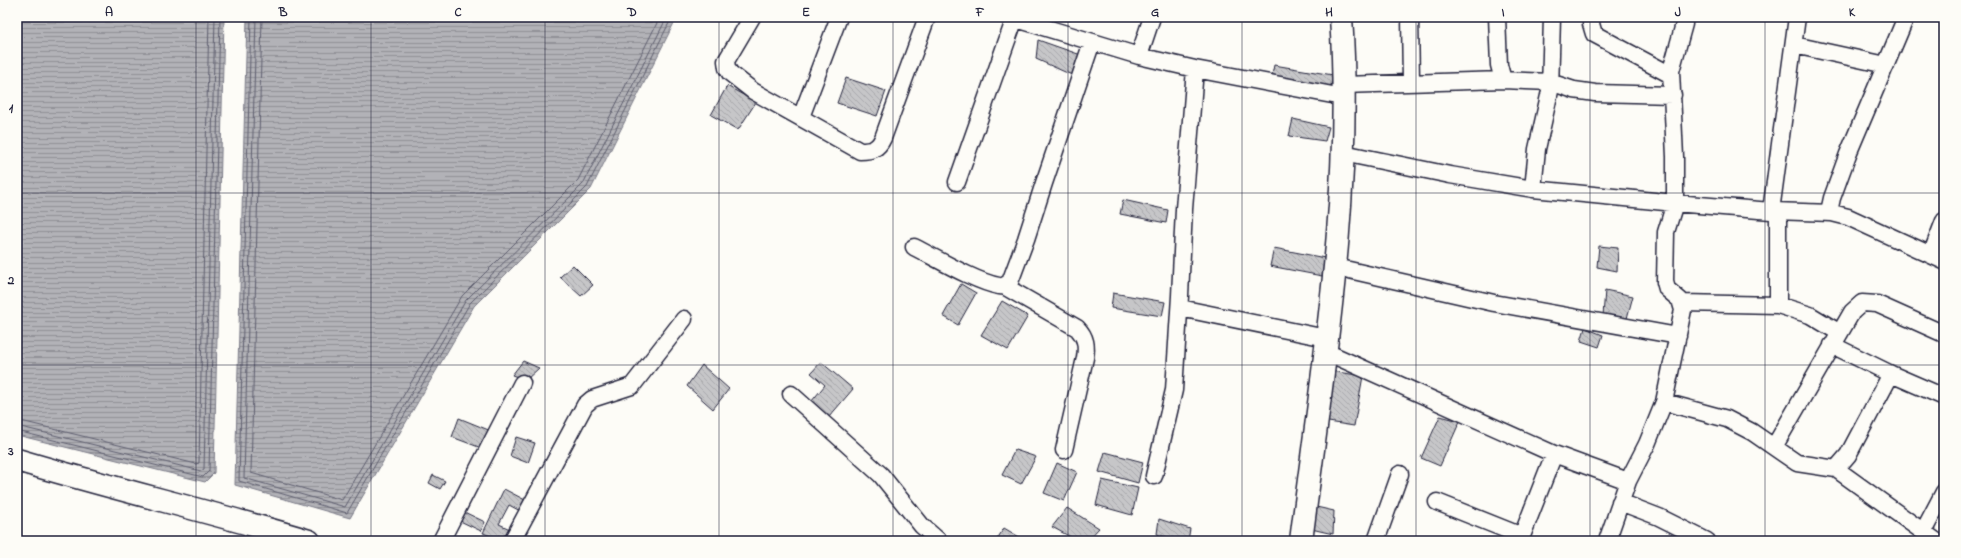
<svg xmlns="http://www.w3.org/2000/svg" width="1961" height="558" viewBox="0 0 1961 558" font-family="'Indie Flower',sans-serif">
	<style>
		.water { fill: url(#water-rules); stroke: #787885 }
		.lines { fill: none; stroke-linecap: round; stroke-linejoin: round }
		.shore { stroke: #5c5c6d; stroke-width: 1 }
		.building { fill: url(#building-back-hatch); stroke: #22223b }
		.street-casing { stroke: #22223b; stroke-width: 19 }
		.secondary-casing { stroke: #22223b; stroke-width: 25 }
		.street { stroke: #fdfcf7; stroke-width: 16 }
		.secondary { stroke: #fdfcf7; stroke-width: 22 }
		.grid { fill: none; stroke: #22223b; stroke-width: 1; stroke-opacity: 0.55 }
		.neatline { fill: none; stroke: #22223b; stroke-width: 1.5 }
		.grid-label { font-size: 13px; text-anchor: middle; font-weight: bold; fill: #22223b }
	</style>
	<defs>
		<pattern id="water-rules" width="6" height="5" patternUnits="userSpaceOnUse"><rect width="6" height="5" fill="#b2b2b7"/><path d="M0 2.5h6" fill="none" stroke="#909096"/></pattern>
		<pattern id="building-back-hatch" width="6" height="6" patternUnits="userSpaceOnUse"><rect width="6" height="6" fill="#c6c6c8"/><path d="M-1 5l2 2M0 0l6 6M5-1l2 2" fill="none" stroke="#aaaaad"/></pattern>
	</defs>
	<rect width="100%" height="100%" fill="#fdfcf7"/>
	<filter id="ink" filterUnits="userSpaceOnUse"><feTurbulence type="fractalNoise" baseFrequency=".025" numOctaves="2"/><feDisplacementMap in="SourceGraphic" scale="8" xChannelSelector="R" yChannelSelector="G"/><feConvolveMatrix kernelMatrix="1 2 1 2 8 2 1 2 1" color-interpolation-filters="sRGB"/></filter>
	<g filter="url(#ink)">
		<!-- water -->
		<path class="water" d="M17,17h207l-10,456 -9,9 -188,-47z
			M247,17h430l-86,172 -117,117 -124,212 -115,-33z"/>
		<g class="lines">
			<!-- shore -->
			<path class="shore" d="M251,17l-12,464 108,32 123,-210 117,-116 85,-170
				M256,17l-12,461 101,29 121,-207 117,-116 84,-167
				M262,17l-11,456 91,27 120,-204 116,-116 82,-163
				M17,420l179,44 3,-1 10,-446
				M17,426l184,45 3,-2 11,-452
				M17,431l186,46 6,-6 11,-454"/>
		</g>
		<!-- building -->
		<path class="building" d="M1038,40l43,15 -7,21 -38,-17z
			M1274,65l59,10 -3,15 -59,-10z
			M846,78l40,13 -9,25 -40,-13z
			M727,86l29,16 -18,28 -27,-15z
			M1293,119l36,8 -4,14 -36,-5z
			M1123,200l45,10 -2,13 -46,-9z
			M1599,246l19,2 -1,23 -20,-4z
			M1274,248l51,10 -3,18 -52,-10z
			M573,265l20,20 -12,11 -21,-19z
			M961,284l15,9 -18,32 -15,-9z
			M1605,290l28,6 -7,26 -23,-6z
			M1113,293l52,9 -3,14 -51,-8z
			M1002,301l26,15 -20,34 -27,-15z
			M1585,328l18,7 -4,12 -18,-6z
			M523,361l16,7 -13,12 -14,-5z
			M821,362l32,27 -24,28 -18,-15 14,-17 -14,-12z
			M702,365l27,24 -16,20 -26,-23z
			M1331,371l32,5 -9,50 -32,-5z
			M1440,416l20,5 -20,45 -19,-8z
			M459,418l32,13 -7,18 -32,-12z
			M516,437l19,6 -7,20 -18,-7z
			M1015,450l21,7 -15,27 -19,-9z
			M1105,452l38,10 -5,21 -39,-11z
			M1057,463l20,9 -13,29 -20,-8z
			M433,475l12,6 -5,8 -11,-6z
			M1102,480l36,8 -6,27 -36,-10z
			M504,489l23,12 -5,11 -13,-7 -10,19 13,6 -8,11 -21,-8z
			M1312,506l22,5 -1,23 -26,-6z
			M1067,508l32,20 -12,13h-9l-26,-14z
			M460,510l25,12 -4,9 -25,-12z
			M1159,519l31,10 -2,12h-11l-20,-7z
			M1004,528l22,13h-30z"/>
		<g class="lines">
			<defs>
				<path id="street" d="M752,17l-26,44 1,7 3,5 23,18 107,60c12,0 18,-2 23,-13l44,-121
					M1010,17l129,39 56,13 148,28
					M1410,17l1,65
					M1497,17l2,48 4,15
					M1592,17l-1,7 3,10 77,41
					M1794,45l92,20
					M1139,56l13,-39
					M1343,85l160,-5 47,2 24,8 21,3 78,2
					M801,117l38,-100
					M1343,153l107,22 83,14 142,14 96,8 61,2 16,4 96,44
					M957,182l58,-164
					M1533,189l4,-40 13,-58 2,-74
					M1771,211l26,-194
					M1778,211v94
					M1832,213l-2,-6 2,-9 16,-44 58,-137
					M914,247c22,11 62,35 85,39 5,1 7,-2 11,-4l16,-43 18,-56 48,-141
					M1931,255l13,-34
					M1336,267l158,36 184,33
					M1004,286l73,42c9,9 10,18 8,30l-21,92
					M1682,303l96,2 32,10 30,18
					M1180,308l146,30
					M1832,345l59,29 53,23
					M1324,351l230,103 74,27
					M791,394l90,81 41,51 17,15
					M1664,402l63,17 25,13 45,31 39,6 100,72
					M1774,447l78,-135 10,-9 15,1 67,30
					M1836,469l12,-14 43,-81
					M1154,476l20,-86 6,-94 4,-87 11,-140
					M1437,502l85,34
					M1620,502l39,15 48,24
					M1923,532l21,-40
					M441,541l81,-158
					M512,541l73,-136 7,-6 40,-13 52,-67
					M1376,541l24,-67
					M1520,541l34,-87
					M1607,541l21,-60 19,-37 17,-42 19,-92 -3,-10 -13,-11 -2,-7 1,-50 9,-29v-46l-4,-86 13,-47v-7"/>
				<path id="secondary" d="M17,460c97,29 195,52 292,81
					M1301,541c22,-174 52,-348 40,-524"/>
			</defs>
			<!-- street casing -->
			<use href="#street" class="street-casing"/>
			<!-- secondary casing -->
			<use href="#secondary" class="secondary-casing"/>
			<!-- street -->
			<use href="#street" class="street"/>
			<!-- secondary -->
			<use href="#secondary" class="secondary"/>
		</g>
	</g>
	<!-- grid -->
	<path class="grid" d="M196,17v524M371,17v524M545,17v524M719,17v524M893,17v524M1068,17v524M1242,17v524M1416,17v524M1590,17v524M1765,17v524M17,193h1927M17,365h1927"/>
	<!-- margin -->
	<rect width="1961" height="558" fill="none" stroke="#fdfcf7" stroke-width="44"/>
	<rect x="22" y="22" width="1917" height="514" class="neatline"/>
	<g class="grid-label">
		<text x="109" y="16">A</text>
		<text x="283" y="16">B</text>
		<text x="458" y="16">C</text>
		<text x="632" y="16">D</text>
		<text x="806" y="16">E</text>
		<text x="980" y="16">F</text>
		<text x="1155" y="16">G</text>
		<text x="1329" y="16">H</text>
		<text x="1503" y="16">I</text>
		<text x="1678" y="16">J</text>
		<text x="1852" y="16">K</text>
		<text x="11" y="112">1</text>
		<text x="11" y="284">2</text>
		<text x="11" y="455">3</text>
	</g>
</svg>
